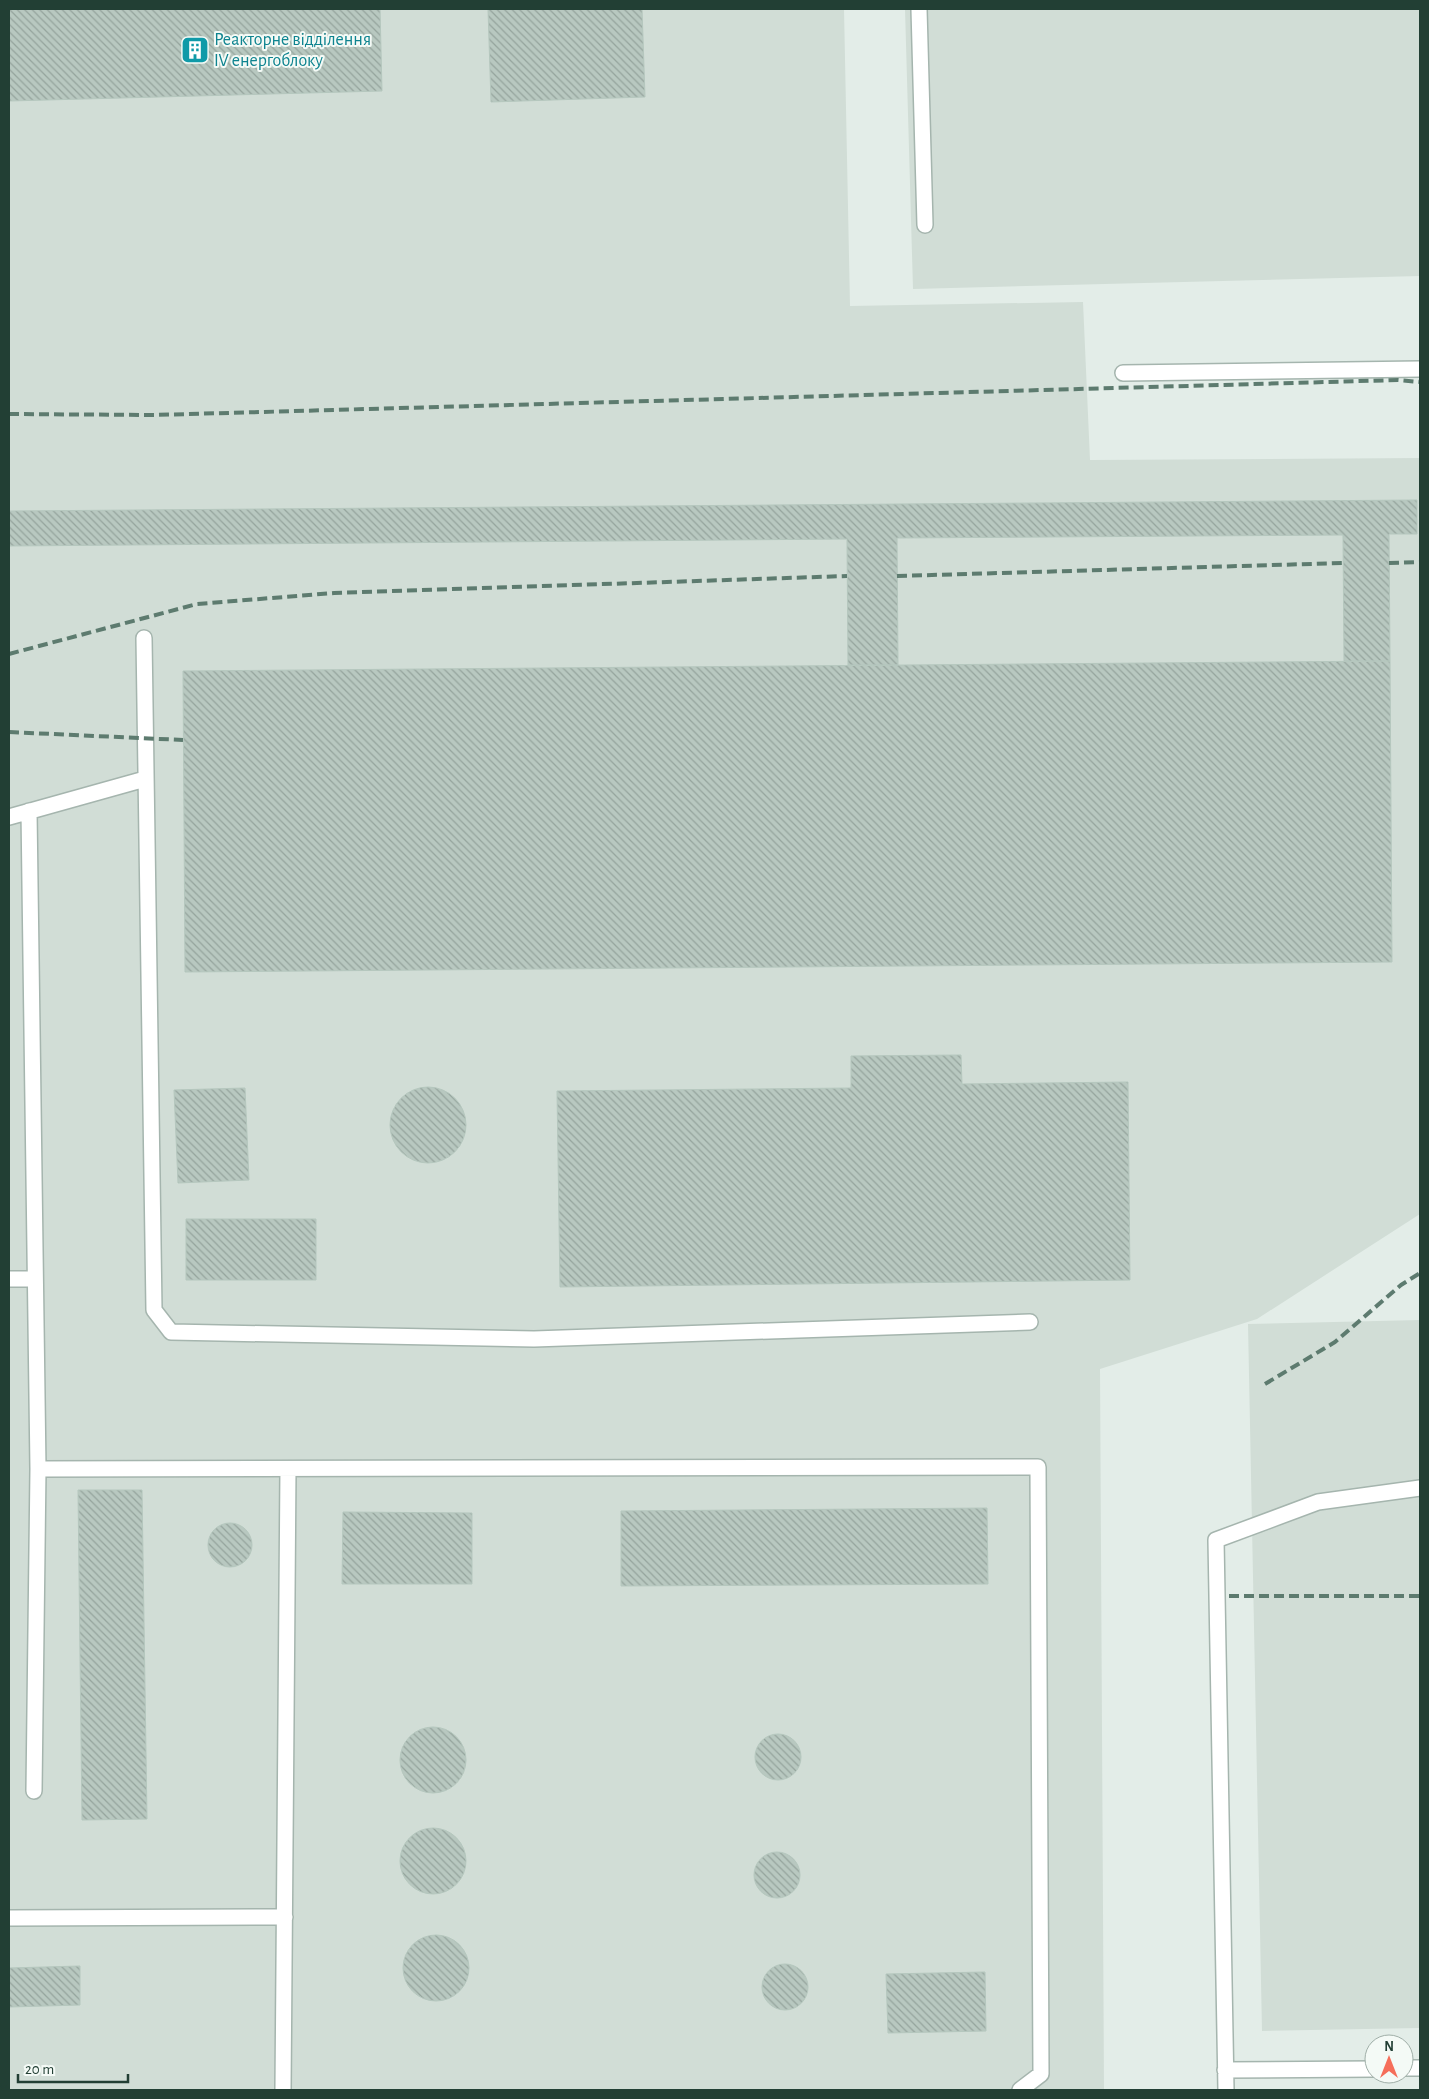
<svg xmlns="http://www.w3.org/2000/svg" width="1429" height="2099" viewBox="0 0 1429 2099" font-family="'Alegreya Sans',sans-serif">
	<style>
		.built { fill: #d1ddd6 }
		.building { fill: url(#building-back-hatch); stroke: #b5c7be }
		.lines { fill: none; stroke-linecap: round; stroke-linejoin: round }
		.minor-casing { stroke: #a5b5ae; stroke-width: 18 }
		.minor { stroke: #fff; stroke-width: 15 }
		.rail { stroke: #5d7b6f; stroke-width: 4; stroke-dasharray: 10 5; stroke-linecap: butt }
		.labels { text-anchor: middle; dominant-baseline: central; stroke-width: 4; stroke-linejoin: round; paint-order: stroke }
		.culture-label { font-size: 18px; fill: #0d838f; stroke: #f4faf6; text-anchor: start }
	</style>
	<defs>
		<pattern id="building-back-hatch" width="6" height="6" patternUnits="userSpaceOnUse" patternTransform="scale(1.25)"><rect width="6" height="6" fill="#b8c8c0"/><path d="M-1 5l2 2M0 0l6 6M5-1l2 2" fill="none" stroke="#95a49d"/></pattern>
	</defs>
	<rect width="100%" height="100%" fill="#e3ede8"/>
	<!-- built -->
	<path class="built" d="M9,9h835l6,297 233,-4 7,158 330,-2v756l-163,105 -157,50 4,721h-1095z
		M905,9h515v267l-507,13z
		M1420,1320v708l-158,3 -14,-707z"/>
	<!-- building -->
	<path class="building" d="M9,9h371l2,82 -373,10z
		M488,9h154l3,88 -154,5z
		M1417,500v34h-28l1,127h-46l-1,-126 -446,3 1,127h-50l-1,-126 -838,7v-35z
		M1390,661l2,301 -1207,10 -2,-301z
		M961,1055l1,29 166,-2 2,198 -570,7 -3,-196 294,-3v-32z
		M390 1125a38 38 0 1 1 76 0a38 38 0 1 1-76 0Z
		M245,1088l4,92 -71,3 -4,-93z
		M186,1219h130v61h-130z
		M78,1490h64l5,329 -65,1z
		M987,1508l1,76 -367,2v-75z
		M343,1512l129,1v71h-130z
		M208 1545a22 22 0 1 1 44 0a22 22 0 1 1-44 0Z
		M400 1760a33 33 0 1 1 66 0a33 33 0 1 1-66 0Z
		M755 1757a23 23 0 1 1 46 0a23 23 0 1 1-46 0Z
		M400 1861a33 33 0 1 1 66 0a33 33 0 1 1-66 0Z
		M754 1875a23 23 0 1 1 46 0a23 23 0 1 1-46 0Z
		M403 1968a33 33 0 1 1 66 0a33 33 0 1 1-66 0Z
		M762 1987a23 23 0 1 1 46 0a23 23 0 1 1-46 0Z
		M80,1966v39l-71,2v-39z
		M985,1972l1,59 -98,2 -2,-59z"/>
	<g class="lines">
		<defs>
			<path id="minor" d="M919,9l6,216
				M1123,373l297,-4
				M144,638l10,672 17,22 363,7 496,-17
				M29,811l9,658 -4,322
				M9,817l136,-38
				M9,1279h26
				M38,1469l1000,-2 3,607 -21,16
				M9,1918l276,-1
				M1404,2068h16
				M1225,2070l149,-1
				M283,2090l5,-621
				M1226,2090l-10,-550 102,-38 102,-14"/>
		</defs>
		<!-- minor casing -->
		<use href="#minor" class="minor-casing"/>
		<!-- minor -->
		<use href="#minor" class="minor"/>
		<!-- rail -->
		<path class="rail" d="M9,414l145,1 1244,-35 22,2
			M1389,563l31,-1
			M897,576l447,-13
			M9,654l188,-50 137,-11 513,-17
			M9,732l174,8
			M1265,1384l70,-42 66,-57 19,-12
			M1229,1596h191"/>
	</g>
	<!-- icons -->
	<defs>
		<symbol id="building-square" viewBox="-11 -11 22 22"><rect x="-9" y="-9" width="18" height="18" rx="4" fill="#0f9aa8" stroke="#f4faf6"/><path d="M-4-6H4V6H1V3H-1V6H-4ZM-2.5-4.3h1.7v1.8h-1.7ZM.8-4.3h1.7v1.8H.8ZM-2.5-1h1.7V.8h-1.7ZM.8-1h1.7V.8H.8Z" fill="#fff"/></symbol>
	</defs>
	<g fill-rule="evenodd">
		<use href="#building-square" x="179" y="34" width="32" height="32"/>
	</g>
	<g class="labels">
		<!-- culture labels -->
		<g class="culture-label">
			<text x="214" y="40">Реакторне відділення<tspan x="214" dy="21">IV енергоблоку</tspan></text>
		</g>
	</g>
	<!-- border -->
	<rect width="1429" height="2099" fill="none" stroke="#223f34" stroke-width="20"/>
	<!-- north arrow -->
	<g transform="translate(1389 2059)"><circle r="24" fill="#f4faf6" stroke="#a0afa8"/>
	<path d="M0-4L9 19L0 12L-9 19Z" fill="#f56e5a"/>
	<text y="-8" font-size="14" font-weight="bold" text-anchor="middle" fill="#223f34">N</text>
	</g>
	<!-- scale -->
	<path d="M18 2074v8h110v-8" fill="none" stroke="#223f34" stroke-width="2.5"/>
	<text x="25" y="2074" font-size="15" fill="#223f34" stroke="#f4faf6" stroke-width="4" paint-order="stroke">20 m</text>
</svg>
